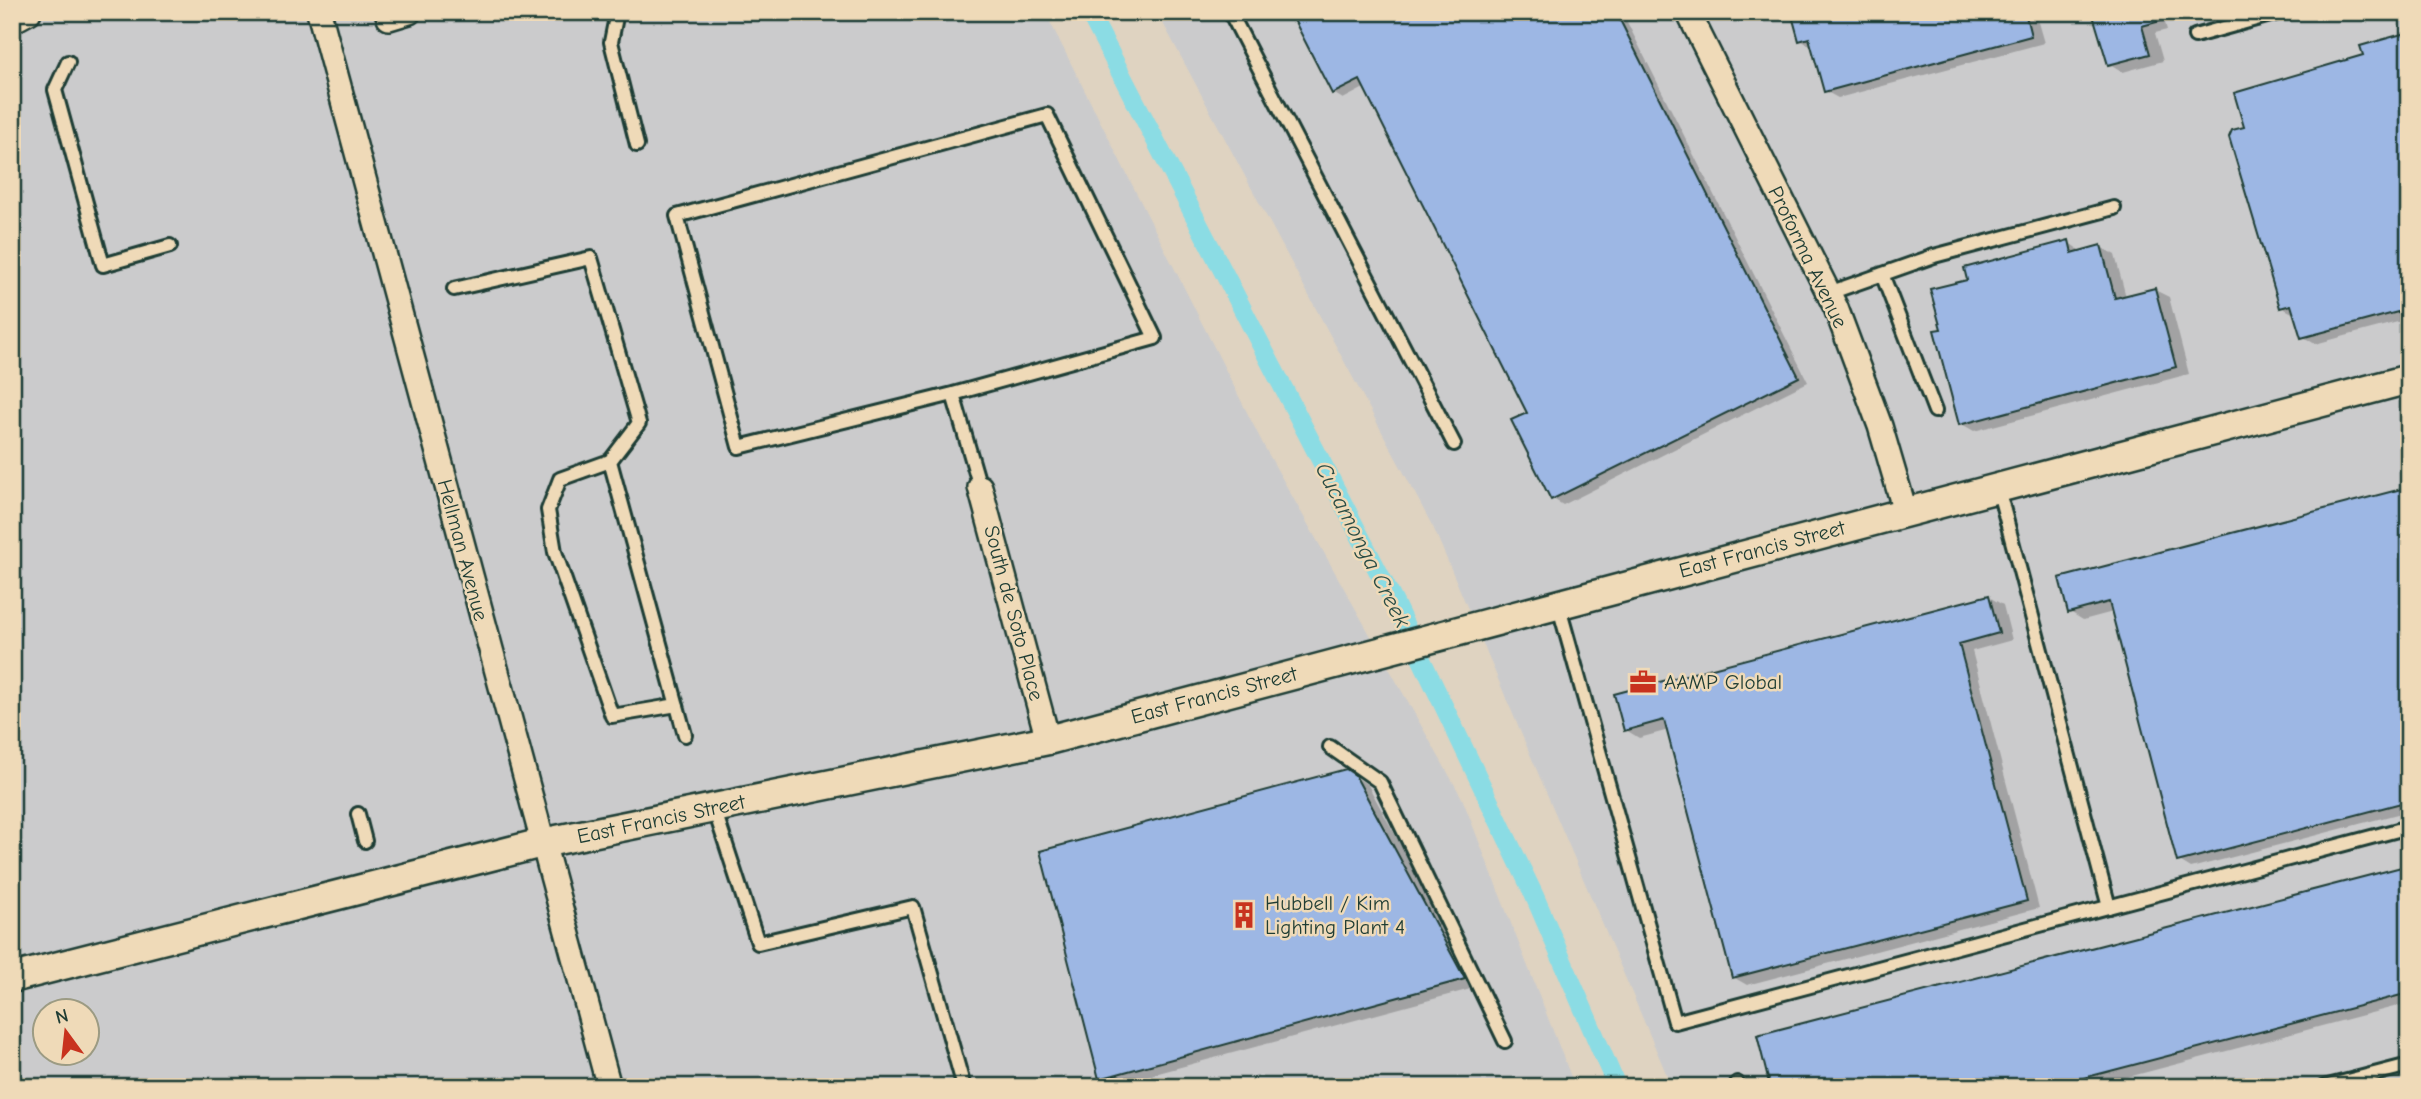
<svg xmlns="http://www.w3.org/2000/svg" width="2421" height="1099" viewBox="0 0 2421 1099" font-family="'Comic Neue',sans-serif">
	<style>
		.built { fill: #cbcbcc; fill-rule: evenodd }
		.shadow { fill: #0003 }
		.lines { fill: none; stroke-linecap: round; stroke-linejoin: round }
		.canal { stroke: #8bdce4; stroke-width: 19 }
		.building { fill: #9db7e4; stroke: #1f3d34; stroke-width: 2 }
		.service-casing { stroke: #1f3d34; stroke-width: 18 }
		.minor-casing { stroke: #1f3d34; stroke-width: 28 }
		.tertiary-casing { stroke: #1f3d34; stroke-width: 33 }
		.service { stroke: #efdab8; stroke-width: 12 }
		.minor { stroke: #efdab8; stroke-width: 23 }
		.tertiary { stroke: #efdab8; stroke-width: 28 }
		.labels { text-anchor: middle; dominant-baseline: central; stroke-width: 5; stroke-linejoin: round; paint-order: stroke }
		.street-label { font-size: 21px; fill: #1f3d34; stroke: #efdab8 }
		.poi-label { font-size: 21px; fill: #1f3d34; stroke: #efdab8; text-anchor: start }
		.water-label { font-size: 23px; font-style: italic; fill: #2a4d46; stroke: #efdab8 }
	</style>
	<rect width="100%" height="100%" fill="#dfd3c1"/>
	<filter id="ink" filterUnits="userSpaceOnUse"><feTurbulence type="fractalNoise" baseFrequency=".0143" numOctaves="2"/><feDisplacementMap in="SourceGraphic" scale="14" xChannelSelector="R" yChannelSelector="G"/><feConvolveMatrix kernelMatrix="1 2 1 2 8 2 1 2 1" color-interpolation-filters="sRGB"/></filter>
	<g filter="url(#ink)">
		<!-- built -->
		<path class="built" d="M12,12h1033l220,436 197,350 113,289h-1563zM46,1012h42v42h-42z
			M1157,12h1252v1075h-737l-238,-558z"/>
		<!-- shadow -->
		<path class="shadow" d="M1292,12h330l186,370 -245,123 -10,-6 -39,-78 16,-8 -164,-326 -23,12 -10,-6z
			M1793,12h242l9,31 -206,55 -13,-7 -12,-44 -13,-7z
			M2095,12h67l5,18 -12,3 8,28 -40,11 -13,-8z
			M2409,34v285l-94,25 -13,-8 -6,-21 -15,-8 -35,-179 119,-72z
			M2068,242l14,10 19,-5 14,8 11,42 29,-7 14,7 20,77 -215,57 -14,-8 -17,-93 26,-49z
			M2409,489v322l-218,57 -13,-8 -65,-248 -30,8 -13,-8z
			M1989,597l14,8 9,35 -40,11 67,257 -292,77 -14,-8 -64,-247 -30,8 -13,-8z
			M1346,771l22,14 110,202 -364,98 -13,-8z
			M2409,867v136l-319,84h-318z"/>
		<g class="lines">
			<!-- canal -->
			<path class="canal" d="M1089,12l305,590 140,293 83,192"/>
		</g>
		<!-- building -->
		<path class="building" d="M1290,12h326l183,365 -248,123 -40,-80 16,-7 -167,-333 -28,14z
			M1791,12h234l6,24 -207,56 -15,-54 -10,3z
			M2092,12h82l1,5 -33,9 8,28 -42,11z
			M2409,32v277l-108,29 -10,-33 -11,3 -51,-171 3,-7 12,-3 -10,-34 129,-38 -3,-9z
			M2069,240l3,13 29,-8 14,53 40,-10 21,79 -217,58 -25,-95 7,-1 -11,-40 37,-9 -3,-12z
			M2409,487v39l-4,2 4,16v257l-232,61 -68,-260 -41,11 -9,-35z
			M1989,595l10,38 -40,11 68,257 -295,77 -68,-258 -40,11 -10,-37z
			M1346,769l9,6 110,204 -366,100 -59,-228z
			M2409,865v128l-360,94h-279l-13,-52z"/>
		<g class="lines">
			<defs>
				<path id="service" d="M617,12l-6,30 26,103
					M1230,12l224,432
					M2195,36l86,-24
					M68,62l-13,28 48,175 67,-19
					M1882,274l53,137
					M454,289l137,-31 48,165 -29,38 -50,18 -12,31 7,42 57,164 65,-11
					M1829,293l105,-37 180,-48
					M953,394l-214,53 -62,-231 370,-101 108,223 -202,56 27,93
					M610,461l75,274
					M1998,488l111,419
					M1558,604l117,418 734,-195
					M1330,747l50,35 125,259
					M714,808l44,135 155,-36 51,180
					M358,814l7,27
					M1737,1083l2,4
					M2324,1087l85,-22"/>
				<path id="minor" d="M319,12l290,1075
					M387,12l2,6 20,-6
					M1688,12l148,296 44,118 25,85
					M16,19l13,-7
					M980,487l68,253"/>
				<path id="tertiary" d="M12,978l530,-135 506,-103 1361,-361"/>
			</defs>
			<!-- service casing -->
			<use href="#service" class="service-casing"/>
			<!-- minor casing -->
			<use href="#minor" class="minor-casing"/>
			<!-- tertiary casing -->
			<use href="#tertiary" class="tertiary-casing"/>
			<!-- service -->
			<use href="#service" class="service"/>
			<!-- minor -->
			<use href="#minor" class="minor"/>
			<!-- tertiary -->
			<use href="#tertiary" class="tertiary"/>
		</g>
	</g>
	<!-- icons -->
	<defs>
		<symbol id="office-bare" viewBox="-9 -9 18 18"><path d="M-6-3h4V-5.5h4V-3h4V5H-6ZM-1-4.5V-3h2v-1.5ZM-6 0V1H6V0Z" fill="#c8321e" stroke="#efdab8" stroke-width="2.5" paint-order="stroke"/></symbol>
		<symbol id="building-bare" viewBox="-9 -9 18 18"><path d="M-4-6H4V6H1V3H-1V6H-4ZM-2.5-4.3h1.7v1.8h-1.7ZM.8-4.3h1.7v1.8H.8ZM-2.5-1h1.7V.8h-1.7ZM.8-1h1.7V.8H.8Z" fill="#c8321e" stroke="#efdab8" stroke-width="2.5" paint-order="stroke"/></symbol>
	</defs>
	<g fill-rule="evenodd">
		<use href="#office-bare" x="1624" y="663" width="38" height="38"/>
		<use href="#building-bare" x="1225" y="896" width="38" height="38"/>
	</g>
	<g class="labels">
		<!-- street labels -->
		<g class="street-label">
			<text transform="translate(1808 257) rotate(64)">Proforma Avenue</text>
			<text transform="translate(1762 549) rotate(-15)">East Francis Street</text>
			<text transform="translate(463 550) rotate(75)">Hellman Avenue</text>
			<text transform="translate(1014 613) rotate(75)">South de Soto Place</text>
			<text transform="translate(1214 695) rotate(-15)">East Francis Street</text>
			<text transform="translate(661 819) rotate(-12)">East Francis Street</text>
		</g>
		<!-- poi labels -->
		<g class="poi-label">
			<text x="1664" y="682">AAMP Global</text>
			<text x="1265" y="903">Hubbell / Kim<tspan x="1265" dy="24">Lighting Plant 4</tspan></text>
		</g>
		<!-- water labels -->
		<g class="water-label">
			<text transform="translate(1363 545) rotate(63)">Cucamonga Creek</text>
		</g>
	</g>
	<!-- margin -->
	<rect width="2421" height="1099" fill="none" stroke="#efdab8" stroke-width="42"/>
	<rect x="21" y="21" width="2379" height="1057" fill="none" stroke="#1f3d34" stroke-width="2.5" filter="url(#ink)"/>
	<!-- north arrow -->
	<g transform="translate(66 1032) rotate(345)"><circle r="33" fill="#efdab8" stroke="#9c9b83" stroke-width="2"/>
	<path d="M0-5L12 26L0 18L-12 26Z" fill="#c8321e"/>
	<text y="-10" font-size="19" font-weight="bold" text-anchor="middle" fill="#1f3d34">N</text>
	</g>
</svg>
